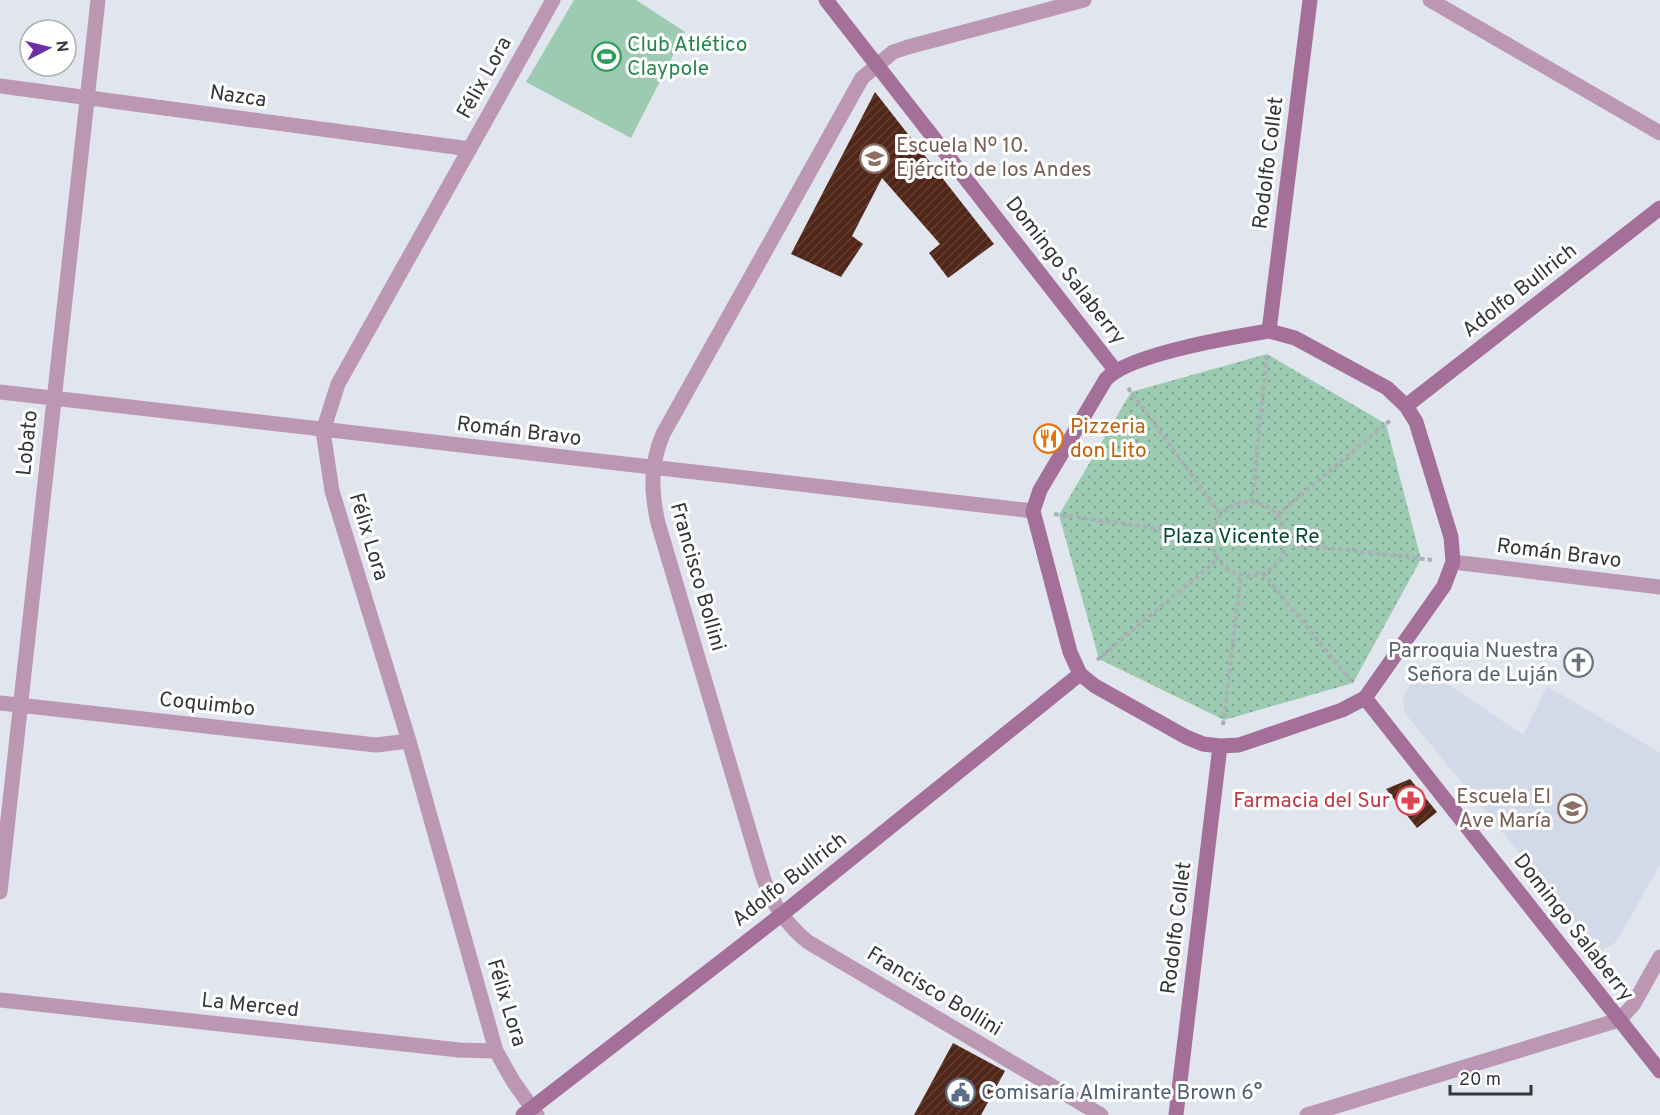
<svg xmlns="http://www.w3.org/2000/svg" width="1660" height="1115" viewBox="0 0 1660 1115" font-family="Overpass,sans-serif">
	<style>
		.built { fill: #d2dae9 }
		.grass { fill: url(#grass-dots) }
		.pitch { fill: #9ccbb1 }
		.building { fill: url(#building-hatch) }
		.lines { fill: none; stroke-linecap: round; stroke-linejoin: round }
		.path { stroke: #aaafb6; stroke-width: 4; stroke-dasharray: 4.5 3; stroke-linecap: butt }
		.street { stroke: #bb97b3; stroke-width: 15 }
		.secondary { stroke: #a4709a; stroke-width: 15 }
		.labels { text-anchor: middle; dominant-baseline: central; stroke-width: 6; stroke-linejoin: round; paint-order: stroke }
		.leisure-label { font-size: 21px; fill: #27864d; stroke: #fff; text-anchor: start }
		.street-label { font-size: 21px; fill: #343639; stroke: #fff }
		.education-label { font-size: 21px; fill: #785e54; stroke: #fff; text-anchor: start }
		.food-label { font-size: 21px; fill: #c56008; stroke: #fff; text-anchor: start }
		.park-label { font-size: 21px; fill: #054a2f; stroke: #fff }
		.worship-label { font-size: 21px; fill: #5b616d; stroke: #fff; text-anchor: end }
		.health-label { font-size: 21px; fill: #be3a42; stroke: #fff; text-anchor: end }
		.service-label { font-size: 21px; fill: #4e5e75; stroke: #fff; text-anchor: start }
	</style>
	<defs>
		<pattern id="grass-dots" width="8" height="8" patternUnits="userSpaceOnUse" patternTransform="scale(1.5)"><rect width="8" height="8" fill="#9ccbb1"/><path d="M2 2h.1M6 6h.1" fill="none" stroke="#80a691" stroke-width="1.8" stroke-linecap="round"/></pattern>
		<pattern id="building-hatch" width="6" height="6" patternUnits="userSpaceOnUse" patternTransform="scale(1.5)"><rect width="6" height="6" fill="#512719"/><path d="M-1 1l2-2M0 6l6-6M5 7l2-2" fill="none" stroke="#623e33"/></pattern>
	</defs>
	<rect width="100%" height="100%" fill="#e0e5ee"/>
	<!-- built -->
	<path class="built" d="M1419,664l104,71 24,-49 113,67v112l-44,77 -16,10 -196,-240 -1,-13z"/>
	<!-- grass -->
	<path class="grass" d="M1267,354l119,70 35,135 -68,124 -129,37 -125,-61 -40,-144 72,-123z"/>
	<!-- pitch -->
	<path class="pitch" d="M574,0h62l49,32 -54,106 -105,-56z"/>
	<!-- building -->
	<path class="building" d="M875,92l119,152 -46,34 -19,-25 11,-9 -58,-66 -30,58 11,8 -22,33 -50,-23z
		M1410,779l27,33 -20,16 -31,-39z
		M953,1043l52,28 -24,44h-67z"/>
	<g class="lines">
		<!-- path -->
		<path class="path" d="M1128,388l93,127
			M1252,502l15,-149
			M1212 539a37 37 0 1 1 74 0a37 37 0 1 1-74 0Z
			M1054,514l158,22
			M1277,515l115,-96
			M1286,543l146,17
			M1263,573l88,108
			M1097,660l121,-101
			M1223,725l18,-150"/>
		<!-- street -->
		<path class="street" d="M1084,0l-176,47 -15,5 -31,26 -199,356c-13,31 -12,57 -5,89l105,354c9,27 23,47 45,65l293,173
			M1430,0l230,133
			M0,86l470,63
			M0,392l1033,119
			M1453,562l207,25
			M0,703l376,42 33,-4
			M0,892l98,-892
			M0,1000l459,50 37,1
			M537,1115l-24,-34 -17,-30 -87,-310 -77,-250 -9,-60 15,-47 215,-384
			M1307,1115l312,-95 14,-15 27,-48"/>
		<!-- secondary -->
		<path class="secondary" d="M826,0l289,370
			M1269,331l26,7 92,50 19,18 10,16 35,115 2,25 -9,24 -79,112 -23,12 -103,35 -19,1 -17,-2 -17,-7 -91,-51 -15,-12 -10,-22 -37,-141 7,-21 66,-111c24,-25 126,-42 163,-48z
			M1269,331l41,-331
			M1406,406l254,-198
			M1365,698l295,373
			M523,1115l258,-200 299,-241
			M1176,1115l44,-369"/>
	</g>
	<!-- icons -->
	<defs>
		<symbol id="stadium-ring" viewBox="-11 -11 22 22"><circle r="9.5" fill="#fff" stroke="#2e9e5b" stroke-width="1.5"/><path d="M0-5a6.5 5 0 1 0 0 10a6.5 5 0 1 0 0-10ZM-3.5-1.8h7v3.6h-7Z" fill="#2e9e5b"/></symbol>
		<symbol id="school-ring" viewBox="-11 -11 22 22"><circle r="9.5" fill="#fff" stroke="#8d6e63" stroke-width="1.5"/><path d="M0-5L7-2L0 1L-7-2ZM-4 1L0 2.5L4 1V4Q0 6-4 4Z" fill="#8d6e63"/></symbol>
		<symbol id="restaurant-ring" viewBox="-11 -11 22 22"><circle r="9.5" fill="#fff" stroke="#e8710a" stroke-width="1.5"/><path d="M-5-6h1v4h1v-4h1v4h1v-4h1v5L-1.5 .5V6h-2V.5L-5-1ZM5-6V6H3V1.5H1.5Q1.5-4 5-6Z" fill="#e8710a"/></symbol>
		<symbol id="church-ring" viewBox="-11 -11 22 22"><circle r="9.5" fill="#fff" stroke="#6b7280" stroke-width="1.5"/><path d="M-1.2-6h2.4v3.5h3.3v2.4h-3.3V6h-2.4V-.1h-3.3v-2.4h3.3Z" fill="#6b7280"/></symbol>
		<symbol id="pharmacy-ring" viewBox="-11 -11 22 22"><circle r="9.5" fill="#fff" stroke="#e0444e" stroke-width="1.5"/><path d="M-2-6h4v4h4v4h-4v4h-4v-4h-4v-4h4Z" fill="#e0444e"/></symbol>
		<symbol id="civic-ring" viewBox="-11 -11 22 22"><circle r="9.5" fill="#fff" stroke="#5c6f8a" stroke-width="1.5"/><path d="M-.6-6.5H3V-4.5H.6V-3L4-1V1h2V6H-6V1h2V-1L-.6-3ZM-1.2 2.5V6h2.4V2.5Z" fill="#5c6f8a"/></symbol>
	</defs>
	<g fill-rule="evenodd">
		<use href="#stadium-ring" x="590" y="40" width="33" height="33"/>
		<use href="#school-ring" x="858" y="142" width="33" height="33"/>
		<use href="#restaurant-ring" x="1032" y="422" width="33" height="33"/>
		<use href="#church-ring" x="1562" y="646" width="33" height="33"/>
		<use href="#pharmacy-ring" x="1394" y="784" width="33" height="33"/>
		<use href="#school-ring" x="1556" y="792" width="33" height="33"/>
		<use href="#civic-ring" x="944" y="1076" width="33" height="33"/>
	</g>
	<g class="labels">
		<!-- leisure labels -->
		<g class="leisure-label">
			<text x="627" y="45">Club Atlético<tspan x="627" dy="24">Claypole</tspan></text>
		</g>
		<!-- street labels -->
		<g class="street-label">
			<text transform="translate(485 78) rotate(-61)">Félix Lora</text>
			<text transform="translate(238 97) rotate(8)">Nazca</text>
			<text transform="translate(1269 163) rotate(-83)">Rodolfo Collet</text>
			<text transform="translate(1065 271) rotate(52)">Domingo Salaberry</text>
			<text transform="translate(1520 291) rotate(-38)">Adolfo Bullrich</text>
			<text transform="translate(519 432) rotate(7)">Román Bravo</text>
			<text transform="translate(28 443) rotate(-84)">Lobato</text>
			<text transform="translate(368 537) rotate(73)">Félix Lora</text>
			<text transform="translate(1559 554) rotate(7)">Román Bravo</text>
			<text transform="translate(697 577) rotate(74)">Francisco Bollini</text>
			<text transform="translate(207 705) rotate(6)">Coquimbo</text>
			<text transform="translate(790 880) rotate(-38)">Adolfo Bullrich</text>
			<text transform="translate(1177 928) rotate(-83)">Rodolfo Collet</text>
			<text transform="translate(1573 928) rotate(52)">Domingo Salaberry</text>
			<text transform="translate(934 992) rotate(31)">Francisco Bollini</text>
			<text transform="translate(506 1003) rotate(73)">Félix Lora</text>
			<text transform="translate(250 1006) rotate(6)">La Merced</text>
		</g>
		<!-- education labels -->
		<g class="education-label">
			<text x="896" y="146">Escuela Nº 10.<tspan x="896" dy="24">Ejército de los Andes</tspan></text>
			<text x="1551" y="797" text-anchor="end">Escuela El<tspan x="1551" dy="24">Ave María</tspan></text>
		</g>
		<!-- food labels -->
		<g class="food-label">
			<text x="1070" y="427">Pizzeria<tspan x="1070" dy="24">don Lito</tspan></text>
		</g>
		<!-- park labels -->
		<g class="park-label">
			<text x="1241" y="537">Plaza Vicente Re</text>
		</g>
		<!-- worship labels -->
		<g class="worship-label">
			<text x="1558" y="651">Parroquia Nuestra<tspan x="1558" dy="24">Señora de Luján</tspan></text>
		</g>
		<!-- health labels -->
		<g class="health-label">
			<text x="1390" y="801">Farmacia del Sur</text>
		</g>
		<!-- service labels -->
		<g class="service-label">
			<text x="981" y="1093">Comisaría Almirante Brown 6°</text>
		</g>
	</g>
	<!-- north arrow -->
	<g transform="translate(48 48) rotate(83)"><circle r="28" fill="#ffffff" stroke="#aeafb0" stroke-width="1.5"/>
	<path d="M0-4.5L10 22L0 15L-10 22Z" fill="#6c2fa5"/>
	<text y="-9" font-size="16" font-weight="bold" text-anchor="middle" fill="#343639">N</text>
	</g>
	<!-- scale -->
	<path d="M1450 1085v9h81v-9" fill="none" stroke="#343639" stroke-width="3"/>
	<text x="1459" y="1085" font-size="18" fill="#343639" stroke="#ffffff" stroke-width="4.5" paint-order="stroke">20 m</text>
</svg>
